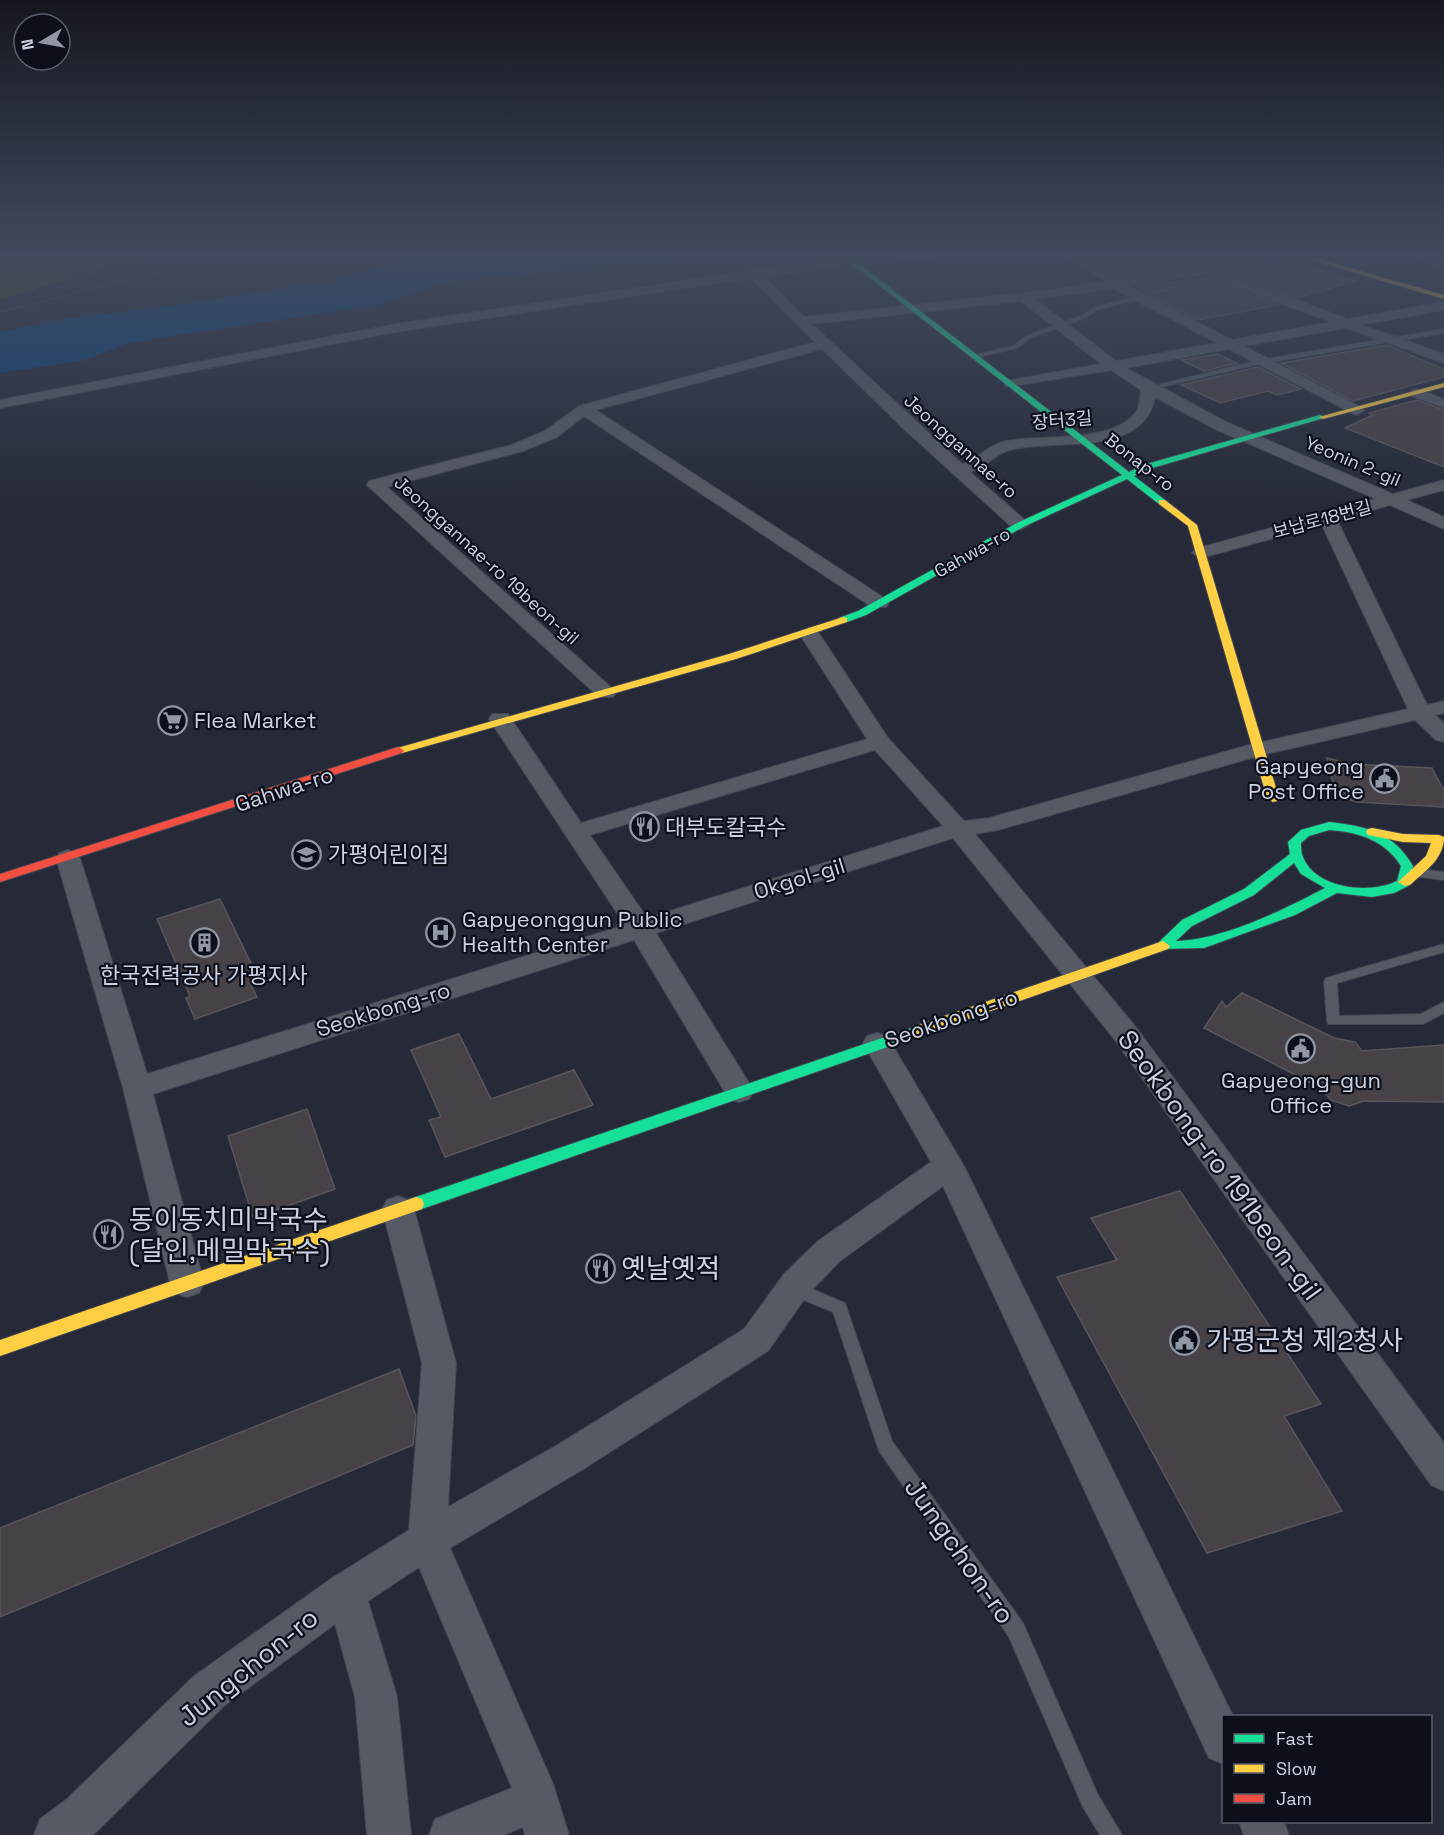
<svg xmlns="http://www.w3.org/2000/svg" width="1444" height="1835" viewBox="0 0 1444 1835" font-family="'Space Grotesk','Noto Sans KR',sans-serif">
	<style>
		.forest { fill: #485117 }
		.water { fill: #084379 }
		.building { fill: #464247; stroke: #5a555a; stroke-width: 1.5 }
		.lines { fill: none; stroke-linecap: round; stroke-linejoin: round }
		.lane-casing { stroke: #424652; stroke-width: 2 }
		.street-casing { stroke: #424652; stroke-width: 2 }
		.fast-casing { stroke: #424652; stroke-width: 2 }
		.slow-casing { stroke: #424652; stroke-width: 2 }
		.jam-casing { stroke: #424652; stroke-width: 2 }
		.path { stroke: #62666e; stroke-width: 2; stroke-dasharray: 1 2; stroke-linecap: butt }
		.lane { fill: #565a64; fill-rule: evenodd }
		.street { fill: #565a64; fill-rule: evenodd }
		.fast { fill: #16e098; fill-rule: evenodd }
		.slow { fill: #ffcf43; fill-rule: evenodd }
		.jam { fill: #f24e42; fill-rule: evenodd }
		.labels { text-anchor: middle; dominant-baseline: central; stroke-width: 4.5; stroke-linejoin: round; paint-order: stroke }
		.far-street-label { font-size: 18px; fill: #ccd2e2; stroke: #0d101b }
		.poi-label { font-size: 22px; fill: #ccd2e2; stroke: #0d101b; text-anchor: start }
		.street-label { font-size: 22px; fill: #ccd2e2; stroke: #0d101b }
		.near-street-label { font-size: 27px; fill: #ccd2e2; stroke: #0d101b }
		.near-poi-label { font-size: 27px; fill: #ccd2e2; stroke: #0d101b; text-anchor: start }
	</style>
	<rect width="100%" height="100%" fill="#262a38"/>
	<!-- forest -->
	<path class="forest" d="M0,253h155l-155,47z"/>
	<!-- water -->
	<path class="water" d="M749,253l-41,2 -256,26 -75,24 -217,33 -37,7 -37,15 -86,13v-41l61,-13 96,-11 177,-28 28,-9 94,-18z"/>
	<!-- building -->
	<path class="building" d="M1188,253l82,2 -158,23 -29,-17z
		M1292,262l64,19 -60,17 -67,-25 19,-4 30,16 7,-4 -25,-14z
		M1193,279l-48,13 -9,-5z
		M1211,281l67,24 -80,15 -44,-23z
		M1387,345l57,24v8l-91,24 -72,-38z
		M1217,354l20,9 -33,8 -23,-11z
		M1258,367l43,22 -24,6 -9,-4 -48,12 -39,-18z
		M1417,400l27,10v57l-99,-39 28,-13 -4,-2z
		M1327,758l24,6 81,4 12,23v16l-88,-5 -13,-5 -8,-6z
		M220,899l39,81 -9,3 7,14 -62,22 -9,-21 4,-2 -33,-77z
		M1242,993l92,45 21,4 7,9 82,-6v57l-80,-1 -15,5 -18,-6 -10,-12 -117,-60 18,-27 4,6z
		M459,1034l32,65 83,-29 19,35 -148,52 -16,-37 12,-3 -30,-67z
		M307,1109l28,80 -82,29 -25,-82z
		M1180,1191l141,213 -37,12 58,95 -135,42 -150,-276 60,-17 -26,-42z
		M399,1369l17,47 -3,29 -413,172v-89z"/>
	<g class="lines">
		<defs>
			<path id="lane" d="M1059,253h5l52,30 -5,1 -52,-29z
				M1244,263h4l35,19 -5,1 -34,-18z
				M1236,265l5,1 -37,15 -107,29 -12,8 -55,20 -13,10 -43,10 -3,-2 42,-10 13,-10 55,-20 12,-8 107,-29z
				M1444,329v4l-185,31 -110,26 -3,-2 113,-28z
				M1417,869l27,3v8l-31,-4 -2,-3 2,-3z
				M1444,944v8l-107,31 2,33 82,-2 23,-12v11l-21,11h-95l-1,-3 -3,-40 2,-3z
				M795,1282l50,21 47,138 131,182 74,170 25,42h-22l-17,-28 -74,-170 -130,-186 -46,-139 -44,-18 -2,-5 2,-5z"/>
			<path id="street" d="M892,253h58l-6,4 -95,7 -85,13 40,40 245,-27 251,-37 -1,5 -4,1 -76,13 129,47 96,-17v8l-82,15 82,29v9l-98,-35 -102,18 117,61 3,3 -3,3 -5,2 -127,-66 -103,19 100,54 167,72 51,-14v10l-37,10 37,17v12l-54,-24 -53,15 90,185 17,-4v12l-9,2 9,8v19l-8,-2 -21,-20 -153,35 -264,75 -23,4 160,192 309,417v48l-13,-6 -316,-445 -162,-202 -297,95 93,150 5,8 -5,8 -10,3 -10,-3 -95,-159 -481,154 51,189 -5,10 -12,4 -12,-4 -5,-10 -47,-195 -67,-230 3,-5 9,-3 9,3 3,5 67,216 478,-149 -136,-206 3,-5h16l73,109 286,-84 -68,-106 10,-6 7,2 72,109 76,83 25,-3 260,-73 159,-36 -86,-184 -121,33 -9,-5 3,-4 181,-50 -161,-70 -60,-32c-12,62 -101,41 -145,53 -18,5 -21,17 -40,22l56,49 3,4 -9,5 -6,-1 -110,-100 -82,-80 -226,61 290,189 3,4 -3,4h-14l-288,-191 -27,21 -34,14 -136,36 226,202 3,4 -3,4h-14l-232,-212 2,-4 142,-36 34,-14 34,-25 236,-64 -64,-64 -355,54 -396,76v-8l396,-76 453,-68zM1208,274l2,4 121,44 -99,18 -103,-54zM1111,289h3l103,54 -101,18 -81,-62zM1021,301l80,63 -90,16 -5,1 -2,3 2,3 105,-17 30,20c-1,6 -1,17 -5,22 -24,32 -94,22 -130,29 -22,5 -27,19 -44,23l-150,-140zM875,750l68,76 -296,92 -57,-83z
				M1398,253h20l26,7v8z
				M1417,389l27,10v9l-32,-12 -2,-3 2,-3z
				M877,1033l10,3 77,130 269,550h-9v48l-15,-6 -266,-572 -103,75 -32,33 -40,57 -183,117 -135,80 103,236 16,51h-44l-2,-8 -19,8h-75l6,-16 77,-31 -93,-221 -51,34 29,96 14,138h-44l-12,-138 -20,-73 -111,82 -131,129h-59l6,-16 27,-20 127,-123 138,-98 77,-48 13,-167 -40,-154 5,-9 11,-4 11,4 5,9 42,154 -8,144 111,-63 185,-115 40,-55 34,-33 113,-79 -68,-119 4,-7z
				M1239,1822h45l5,13h-45z"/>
			<path id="fast" d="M838,253h7l284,219 14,-7 177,-50 7,2 -178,52 -15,7 31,24v4h-6l-32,-25 -104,48 -157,88 -19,7h-8v-4l19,-7 159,-88 105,-48z
				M1329,822c37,4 64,10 84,44l-5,20 -14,7 -22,4 -35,-4 -42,22 -91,33 -46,1 -2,-3 2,-3 24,-23 62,-31 46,-35 -2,-12 13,-12zM1329,830c29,2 56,10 72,36l-4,15c-26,13 -81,9 -94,-24 -2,-4 -2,-10 -2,-14l8,-7zM1294,863l7,11 24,14c-42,22 -102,52 -149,53l16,-15 62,-31z
				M920,1025l5,1 2,4 -2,4 -509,177 -6,-2 -2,-5 2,-5z"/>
			<path id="slow" d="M1287,253h11l146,42v4z
				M1444,383v4l-121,32 -4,-2z
				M1159,500h6l32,25 82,273 -2,3 -4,1 -6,-4 -79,-272 -29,-22z
				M843,617l4,1v4l-111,37 -334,94h-8l-2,-2 2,-2 335,-95z
				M1372,828l31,6 36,1 5,2c0,22 -19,34 -34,48l-5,1 -7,-4 28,-26 5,-13 -28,-1 -35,-7 -2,-3 2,-3z
				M1163,941l7,5 -2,3 -243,85h-10l-2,-4 2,-4z
				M416,1197l6,2 2,5 -2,5 -422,147v-16z"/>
			<path id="jam" d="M398,747l4,2 2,2 -2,2 -402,129v-8z"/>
		</defs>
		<!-- lane casing -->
		<use href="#lane" class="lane-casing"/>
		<!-- street casing -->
		<use href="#street" class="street-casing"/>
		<!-- fast casing -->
		<use href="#fast" class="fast-casing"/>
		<!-- slow casing -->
		<use href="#slow" class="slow-casing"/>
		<!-- jam casing -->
		<use href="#jam" class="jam-casing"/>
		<!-- path -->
		<path class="path" d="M0,312l235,-59"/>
		<!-- lane -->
		<use href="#lane" class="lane"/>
		<!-- street -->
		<use href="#street" class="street"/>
		<!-- fast -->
		<use href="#fast" class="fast"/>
		<!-- slow -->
		<use href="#slow" class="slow"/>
		<!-- jam -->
		<use href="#jam" class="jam"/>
	</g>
	<!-- sky -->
	<linearGradient id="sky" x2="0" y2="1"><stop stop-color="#15171f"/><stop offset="0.5" stop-color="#414a5e"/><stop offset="1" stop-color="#414a5e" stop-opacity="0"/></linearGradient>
	<rect width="1444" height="510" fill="url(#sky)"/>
	<!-- icons -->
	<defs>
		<symbol id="supermarket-ring" viewBox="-11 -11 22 22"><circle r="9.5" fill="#0d101b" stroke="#9297a6" stroke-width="1.5"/><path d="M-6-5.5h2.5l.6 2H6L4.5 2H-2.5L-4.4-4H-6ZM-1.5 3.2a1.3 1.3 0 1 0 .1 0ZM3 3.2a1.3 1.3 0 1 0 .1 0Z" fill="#9297a6"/></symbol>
		<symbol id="civic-ring" viewBox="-11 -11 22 22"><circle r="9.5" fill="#0d101b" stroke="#9297a6" stroke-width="1.5"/><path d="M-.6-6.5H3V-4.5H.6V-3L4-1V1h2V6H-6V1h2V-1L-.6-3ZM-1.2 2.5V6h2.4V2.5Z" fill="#9297a6"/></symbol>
		<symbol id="restaurant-ring" viewBox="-11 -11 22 22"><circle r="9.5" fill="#0d101b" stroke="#9297a6" stroke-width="1.5"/><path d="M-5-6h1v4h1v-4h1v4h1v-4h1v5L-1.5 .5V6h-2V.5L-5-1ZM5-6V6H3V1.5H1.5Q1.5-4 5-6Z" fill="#9297a6"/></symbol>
		<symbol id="school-ring" viewBox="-11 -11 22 22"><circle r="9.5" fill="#0d101b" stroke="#9297a6" stroke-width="1.5"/><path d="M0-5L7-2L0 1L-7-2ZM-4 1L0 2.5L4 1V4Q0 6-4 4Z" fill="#9297a6"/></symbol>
		<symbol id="hospital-ring" viewBox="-11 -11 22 22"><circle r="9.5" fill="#0d101b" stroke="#9297a6" stroke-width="1.5"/><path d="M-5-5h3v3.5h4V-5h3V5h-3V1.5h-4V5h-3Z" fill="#9297a6"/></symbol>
		<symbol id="building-ring" viewBox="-11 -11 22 22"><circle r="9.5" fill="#0d101b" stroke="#9297a6" stroke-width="1.5"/><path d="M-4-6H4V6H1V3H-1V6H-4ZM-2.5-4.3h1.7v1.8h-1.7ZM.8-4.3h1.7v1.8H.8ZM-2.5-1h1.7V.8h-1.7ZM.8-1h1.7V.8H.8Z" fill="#9297a6"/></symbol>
	</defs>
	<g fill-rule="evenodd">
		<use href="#supermarket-ring" x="156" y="704" width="33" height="33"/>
		<use href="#civic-ring" x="1368" y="762" width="33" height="33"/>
		<use href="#restaurant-ring" x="628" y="810" width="33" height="33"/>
		<use href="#school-ring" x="290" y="838" width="33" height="33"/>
		<use href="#hospital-ring" x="424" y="916" width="33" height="33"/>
		<use href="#building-ring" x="188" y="926" width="33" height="33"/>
		<use href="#civic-ring" x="1284" y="1032" width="33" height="33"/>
		<use href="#restaurant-ring" x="92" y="1218" width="33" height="33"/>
		<use href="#restaurant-ring" x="584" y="1252" width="33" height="33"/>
		<use href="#civic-ring" x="1168" y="1324" width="33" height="33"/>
	</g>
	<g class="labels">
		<!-- far-street labels -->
		<g class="far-street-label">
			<text transform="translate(1062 420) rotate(-5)">장터3길</text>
			<text transform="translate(961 446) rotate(42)">Jeonggannae-ro</text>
			<text transform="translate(1353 461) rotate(23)">Yeonin 2-gil</text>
			<text transform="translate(1140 462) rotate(38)">Bonap-ro</text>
			<text transform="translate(1322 519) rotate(-15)">보납로18번길</text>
			<text transform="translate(972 552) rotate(-29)">Gahwa-ro</text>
			<text transform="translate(487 560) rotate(42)">Jeonggannae-ro 19beon-gil</text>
		</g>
		<!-- poi labels -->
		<g class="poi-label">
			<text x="194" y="720">Flea Market</text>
			<text x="1364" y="766" text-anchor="end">Gapyeong<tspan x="1364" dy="25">Post Office</tspan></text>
			<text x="665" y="827">대부도칼국수</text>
			<text x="328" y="854">가평어린이집</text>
			<text x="462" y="919">Gapyeonggun Public<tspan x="462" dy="25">Health Center</tspan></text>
			<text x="204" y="975" text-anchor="middle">한국전력공사 가평지사</text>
			<text x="1301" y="1080" text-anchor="middle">Gapyeong-gun<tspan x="1301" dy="25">Office</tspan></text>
		</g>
		<!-- street labels -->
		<g class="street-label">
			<text transform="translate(284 789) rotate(-18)">Gahwa-ro</text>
			<text transform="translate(799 878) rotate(-17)">Okgol-gil</text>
			<text transform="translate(383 1009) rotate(-17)">Seokbong-ro</text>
			<text transform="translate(951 1018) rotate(-19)">Seokbong-ro</text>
		</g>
		<!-- near-street labels -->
		<g class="near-street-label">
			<text transform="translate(1220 1165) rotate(54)">Seokbong-ro 191beon-gil</text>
			<text transform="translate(960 1551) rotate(55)">Jungchon-ro</text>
			<text transform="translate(248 1667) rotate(-39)">Jungchon-ro</text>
		</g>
		<!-- near-poi labels -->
		<g class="near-poi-label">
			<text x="129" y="1219">동이동치미막국수<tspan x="129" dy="31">(달인,메밀막국수)</tspan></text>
			<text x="621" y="1268">옛날옛적</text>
			<text x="1206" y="1340">가평군청 제2청사</text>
		</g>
	</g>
	<!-- legend -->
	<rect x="1222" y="1715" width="210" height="108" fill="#0d101b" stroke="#595e6b" stroke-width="1.5"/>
	<rect x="1234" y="1734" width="30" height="9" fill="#16e098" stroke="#595e6b" stroke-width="1.5"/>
	<text x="1276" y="1745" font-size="18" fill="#ccd2e2">Fast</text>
	<rect x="1234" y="1764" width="30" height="9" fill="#ffcf43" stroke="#595e6b" stroke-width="1.5"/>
	<text x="1276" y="1775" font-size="18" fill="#ccd2e2">Slow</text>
	<rect x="1234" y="1794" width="30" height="9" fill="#f24e42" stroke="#595e6b" stroke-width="1.5"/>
	<text x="1276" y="1805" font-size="18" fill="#ccd2e2">Jam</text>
	<!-- north arrow -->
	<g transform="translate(42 42) rotate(260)"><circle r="28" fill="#0d101b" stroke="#595e6b" stroke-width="1.5"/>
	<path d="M0-4.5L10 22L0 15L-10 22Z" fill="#9297a6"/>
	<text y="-9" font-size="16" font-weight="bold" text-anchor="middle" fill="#ccd2e2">N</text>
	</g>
</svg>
